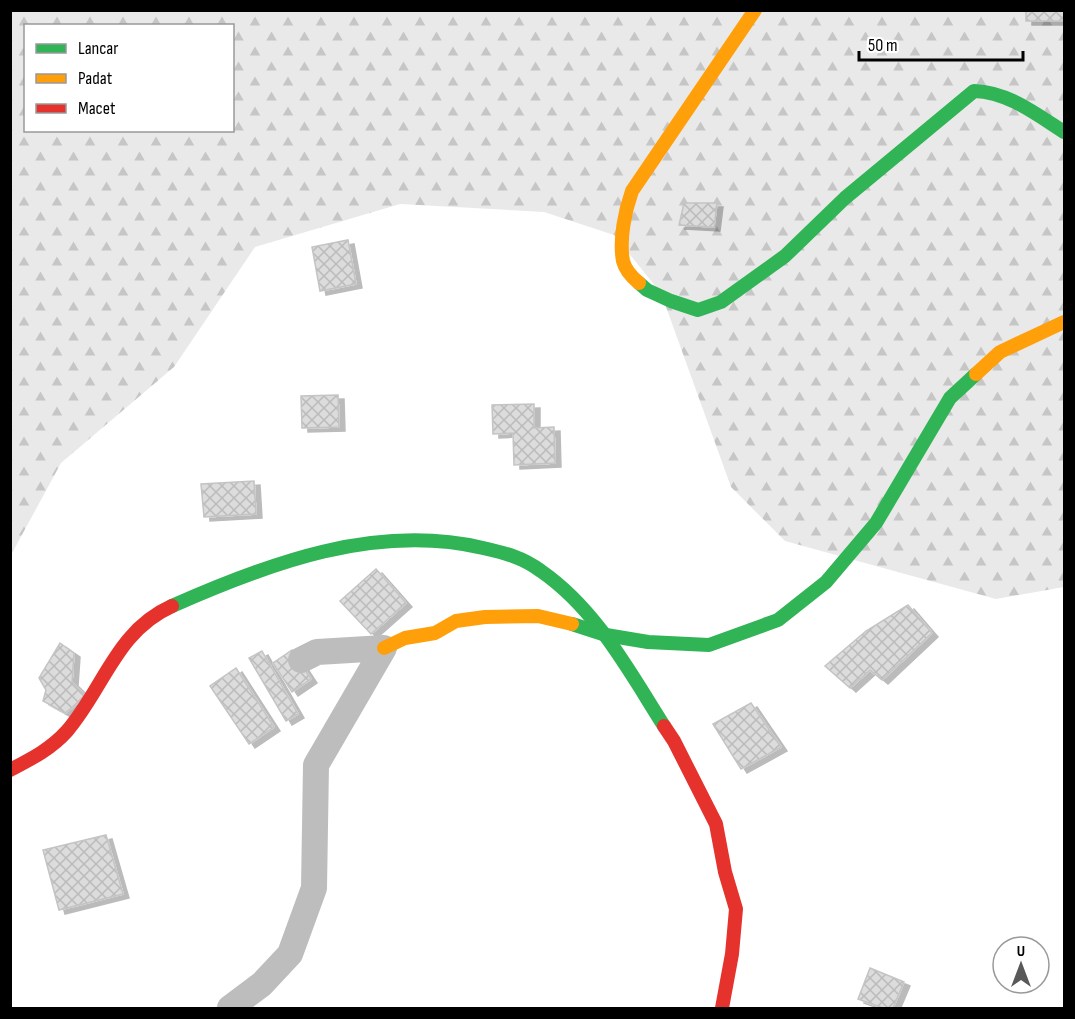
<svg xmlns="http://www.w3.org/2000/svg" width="1075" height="1019" font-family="'Sofia Sans Condensed',sans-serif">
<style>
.forest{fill:url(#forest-firs);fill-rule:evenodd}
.building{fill:url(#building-cross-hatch);stroke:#c4c4c4;stroke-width:1.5;filter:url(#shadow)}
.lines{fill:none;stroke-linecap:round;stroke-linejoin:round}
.street{stroke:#bdbdbd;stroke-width:26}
.fast{stroke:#30b455;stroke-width:14}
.slow{stroke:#ff9f0a;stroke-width:14}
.jam{stroke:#e5322d;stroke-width:14}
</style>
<defs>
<pattern id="forest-firs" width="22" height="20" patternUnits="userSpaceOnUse" patternTransform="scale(1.5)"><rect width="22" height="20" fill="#e9e9e9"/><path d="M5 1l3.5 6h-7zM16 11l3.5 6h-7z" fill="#c6c6c6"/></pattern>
<pattern id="building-cross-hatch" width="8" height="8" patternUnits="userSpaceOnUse" patternTransform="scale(1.5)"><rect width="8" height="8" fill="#dcdcdc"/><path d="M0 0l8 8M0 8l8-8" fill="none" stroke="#bbb"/></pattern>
<filter id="shadow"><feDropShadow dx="6" dy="4" stdDeviation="0" flood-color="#0004"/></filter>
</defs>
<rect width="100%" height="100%" fill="#fff"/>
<path class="forest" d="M11 11H1064V587L996 599 785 541 731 487 661 293 614 235 544 212 400 204 255 247 174 367 61 463 11 555ZM26 26H232V130H26Z"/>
<g class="building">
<rect x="1026" y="10" width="38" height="11"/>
<polygon points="684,203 717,203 714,227 679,225"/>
<polygon points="348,240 356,284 320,291 312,247"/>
<polygon points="338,395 339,427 302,428 301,396"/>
<polygon points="534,404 534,428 554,427 555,463 514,465 513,433 493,434 492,405"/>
<polygon points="254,481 256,514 204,517 201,484"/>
<polygon points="376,569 406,603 371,634 340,601"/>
<polygon points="908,605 932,633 882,680 870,670 850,688 825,666 866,631"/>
<polygon points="60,643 74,653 72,682 86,696 65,713 43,701 46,690 39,678"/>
<polygon points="292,650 311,679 292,692 273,663"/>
<polygon points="262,651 298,714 286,721 249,658"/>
<polygon points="236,668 274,727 249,744 210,686"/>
<polygon points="751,703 781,747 741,769 713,724"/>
<polygon points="106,835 123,894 59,910 43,850"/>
<polygon points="870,968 904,982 893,1008 883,1008 858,999"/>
</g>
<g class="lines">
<polyline class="street" points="230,1008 262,984 290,954 314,888 316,765 384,648 317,652 301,660"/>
<g class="fast">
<path d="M639 283 647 290 671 301 698 310 721 302 785 256 845 198 974 91C1008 92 1036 114 1064 132"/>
<path d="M172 606C269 563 376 523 483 548 505 553 522 557 541 571 596 609 629 671 664 726"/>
<polyline points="572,624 606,635 648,642 709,645 778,620 826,582 876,523 950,398 976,374"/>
</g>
<g class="slow">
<path d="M639 283C633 278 625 269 623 261 619 239 625 211 632 191L755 10"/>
<polyline points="976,374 1000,352 1064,322"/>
<polyline points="384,648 405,638 435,633 456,621 485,617 538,616 572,624"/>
</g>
<g class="jam">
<polyline points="664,726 674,741 716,824 725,872 736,909 732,954 722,1008"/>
<path d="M10 770C31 759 51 749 67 731 104 688 116 631 172 606"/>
</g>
</g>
<rect width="1075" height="1019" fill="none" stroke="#000000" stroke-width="24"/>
<rect x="24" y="24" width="210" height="108" fill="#ffffff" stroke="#999999" stroke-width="1.5"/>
<rect x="36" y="44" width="30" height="9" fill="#30b455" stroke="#999999" stroke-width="1.5"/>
<text x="78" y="54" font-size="18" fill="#000000">Lancar</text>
<rect x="36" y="74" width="30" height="9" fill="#ff9f0a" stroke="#999999" stroke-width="1.5"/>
<text x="78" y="84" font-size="18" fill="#000000">Padat</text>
<rect x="36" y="104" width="30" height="9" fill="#e5322d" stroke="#999999" stroke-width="1.5"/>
<text x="78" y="114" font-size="18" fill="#000000">Macet</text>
<g transform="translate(1021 965)"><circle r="28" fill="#ffffff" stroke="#999999" stroke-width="1.5"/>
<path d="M0-4.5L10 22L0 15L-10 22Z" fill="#595959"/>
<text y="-9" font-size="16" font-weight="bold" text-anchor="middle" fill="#000000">U</text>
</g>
<path d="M859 51v9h164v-9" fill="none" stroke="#000000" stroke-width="3"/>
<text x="868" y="51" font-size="18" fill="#000000" stroke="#ffffff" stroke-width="4.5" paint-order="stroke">50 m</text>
</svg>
